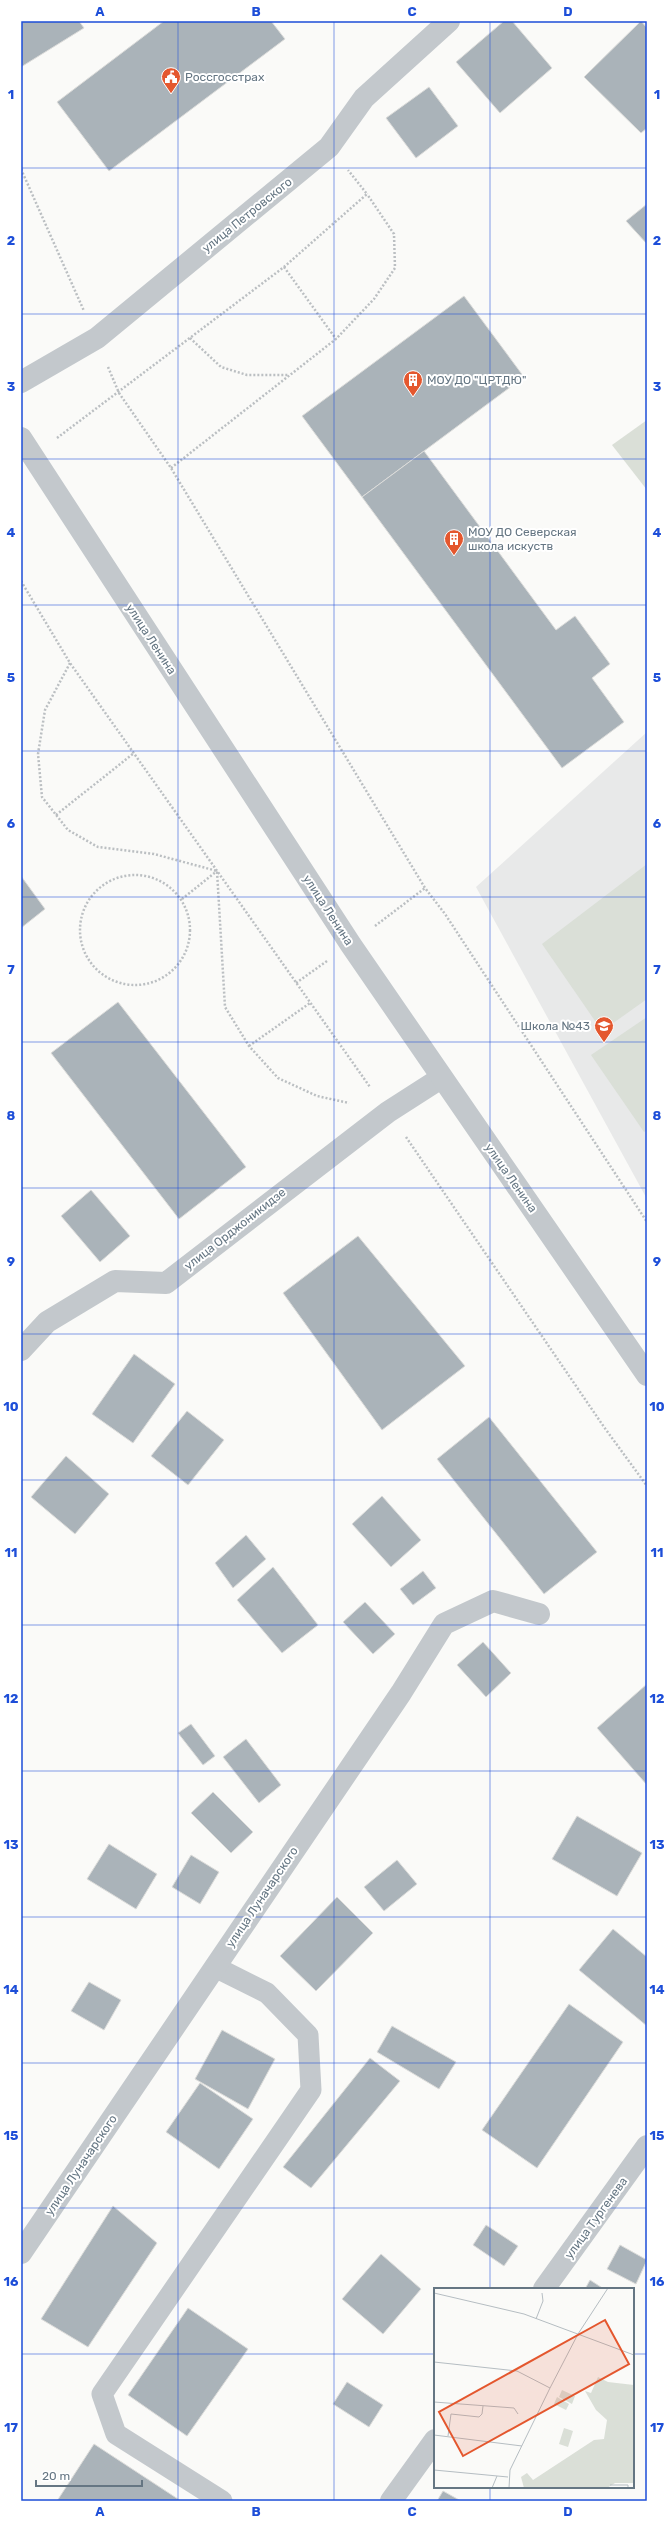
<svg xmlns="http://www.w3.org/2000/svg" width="668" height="2522" font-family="Rubik,sans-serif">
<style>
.built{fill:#e8e9e9}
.green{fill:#dadfd7}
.building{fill:#aab3b9;stroke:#dcdcda}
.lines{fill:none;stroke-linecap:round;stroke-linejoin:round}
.path{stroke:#bbbfc2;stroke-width:2.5;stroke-dasharray:2 2;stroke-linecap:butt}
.service{stroke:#c3c8cc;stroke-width:21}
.minor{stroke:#c3c8cc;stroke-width:22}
.tertiary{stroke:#c3c8cc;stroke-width:22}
.grid{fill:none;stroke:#1d4ed8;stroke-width:1;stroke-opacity:0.55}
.labels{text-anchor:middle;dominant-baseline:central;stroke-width:4;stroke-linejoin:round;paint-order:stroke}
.poi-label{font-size:12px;fill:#657683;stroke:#fff;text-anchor:start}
.street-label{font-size:12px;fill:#657683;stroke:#fff}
.inset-road{fill:none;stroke:#b5bdc2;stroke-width:1}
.view{fill:#e4572e;fill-opacity:0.15;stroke:#e4572e;stroke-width:2}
.inset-edge{fill:none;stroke:#657683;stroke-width:2}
.neatline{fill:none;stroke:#1d4ed8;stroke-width:1.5}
.grid-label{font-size:13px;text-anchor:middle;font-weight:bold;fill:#1d4ed8}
</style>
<rect width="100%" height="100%" fill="#fafaf8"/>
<polygon class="built" points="647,732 647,1199 476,887"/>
<g class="green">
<polygon points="647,420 647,490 612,445"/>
<polygon points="647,864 647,999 602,1031 542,944"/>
<polygon points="647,1017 647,1130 644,1132 591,1055"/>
</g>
<g class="building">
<polygon points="21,21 79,21 84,28 21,67"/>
<polygon points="164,21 271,21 285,39 109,171 57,102"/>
<polygon points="504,21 512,21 552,68 500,113 456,62"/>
<polygon points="641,21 647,28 647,128 641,133 584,77"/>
<polygon points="429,87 458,126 416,158 386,118"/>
<polygon points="647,204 647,244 626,221"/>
<polygon points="464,296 524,377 362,497 302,416"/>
<polygon points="424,451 556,630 575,616 610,664 592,678 624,722 562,768 362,497"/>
<polygon points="21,876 45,909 21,928"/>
<polygon points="118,1002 246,1167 179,1219 51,1053"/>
<polygon points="91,1190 130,1236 100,1262 61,1216"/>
<polygon points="358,1236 465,1366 382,1430 283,1293"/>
<polygon points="134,1354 175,1384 133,1443 92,1414"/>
<polygon points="187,1411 224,1440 188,1485 151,1456"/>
<polygon points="489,1417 597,1552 544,1594 437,1459"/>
<polygon points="66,1456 109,1494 75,1534 31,1497"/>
<polygon points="382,1496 421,1540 391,1567 352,1524"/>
<polygon points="246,1535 266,1559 233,1588 215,1563"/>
<polygon points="273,1567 318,1625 282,1653 237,1600"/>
<polygon points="423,1571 436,1588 413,1605 400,1589"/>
<polygon points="365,1602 395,1634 373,1654 343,1622"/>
<polygon points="483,1642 511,1673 486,1697 457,1665"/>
<polygon points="647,1684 647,1785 597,1728"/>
<polygon points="191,1724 215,1756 203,1765 178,1733"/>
<polygon points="246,1739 281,1785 259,1803 223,1757"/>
<polygon points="213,1792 253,1832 231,1853 191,1813"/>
<polygon points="577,1816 642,1853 617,1896 552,1859"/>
<polygon points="109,1844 157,1874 136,1909 87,1879"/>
<polygon points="191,1855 219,1872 200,1904 172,1887"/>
<polygon points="397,1860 417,1884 384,1911 364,1887"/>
<polygon points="337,1897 373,1933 316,1991 280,1956"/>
<polygon points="613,1929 647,1957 647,2026 579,1970"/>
<polygon points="89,1982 121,2000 104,2030 71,2011"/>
<polygon points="569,2004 623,2042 537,2168 482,2130"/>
<polygon points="392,2026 456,2062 439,2089 377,2052"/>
<polygon points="222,2030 275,2059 248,2109 195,2079"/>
<polygon points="370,2058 400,2081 311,2188 283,2167"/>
<polygon points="200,2083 253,2119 219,2169 166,2132"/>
<polygon points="113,2206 157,2243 88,2347 41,2319"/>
<polygon points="486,2225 518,2246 504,2266 473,2245"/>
<polygon points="620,2245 647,2260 636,2284 607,2269"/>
<polygon points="381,2254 421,2289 383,2334 342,2299"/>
<polygon points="590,2280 604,2289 585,2289"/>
<polygon points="188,2308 248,2349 187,2436 128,2395"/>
<polygon points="347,2382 383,2405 369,2427 333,2404"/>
<polygon points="94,2444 181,2501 57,2501"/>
<polygon points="443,2491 461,2501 437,2501"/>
</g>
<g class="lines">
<g class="path">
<polyline points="21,169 84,311"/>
<polyline points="284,267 336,339"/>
<polyline points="190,338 221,367 247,375 289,375"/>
<polyline points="108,367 119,393 171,468 425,888 445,914 647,1222"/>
<polyline points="57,438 284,267 367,194 348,170"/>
<polyline points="171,468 336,339 374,299 395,268 394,234 367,194"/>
<polyline points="21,581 70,663 370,1087"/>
<polyline points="70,663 45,710 38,754 42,797 68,830 98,847 154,854 217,871 225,1007 249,1046 278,1078 317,1096 349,1103"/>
<polyline points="56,815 134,753"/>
<circle cx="135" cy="930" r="55"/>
<polyline points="182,899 217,871"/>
<polyline points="375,926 425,888"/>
<polyline points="296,983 327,961"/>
<polyline points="249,1046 310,1003"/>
<polyline points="406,1137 604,1427 647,1486"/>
</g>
<polyline class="service" points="215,1967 267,1993 308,2035 311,2090 102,2394 116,2434 222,2501"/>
<g class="minor">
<polyline points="21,382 97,338 329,147 364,98 449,21"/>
<polyline points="21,1350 47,1322 115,1281 166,1283 388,1112 441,1078"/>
<polyline points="21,2253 401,1693 444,1624 493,1601 539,1614"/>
<polyline points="544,2289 647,2146"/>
<polyline points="391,2501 435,2440"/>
</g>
<polyline class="tertiary" points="21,438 351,945 647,1375"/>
</g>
<path class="grid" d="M178 21V2501M334 21V2501M490 21V2289M21 168H647M21 314H647M21 459H647M21 605H647M21 751H647M21 897H647M21 1042H647M21 1188H647M21 1334H647M21 1480H647M21 1625H647M21 1771H647M21 1917H647M21 2063H647M21 2208H647M21 2354H435M633 2354H647M490 2487V2501"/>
<defs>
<g id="civic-pin" transform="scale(1)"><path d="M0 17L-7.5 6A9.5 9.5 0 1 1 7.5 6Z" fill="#e4572e" stroke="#fff"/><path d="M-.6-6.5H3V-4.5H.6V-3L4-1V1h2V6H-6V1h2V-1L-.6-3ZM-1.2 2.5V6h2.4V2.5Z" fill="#fff"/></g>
<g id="building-pin" transform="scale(1)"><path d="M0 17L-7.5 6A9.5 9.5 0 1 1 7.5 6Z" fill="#e4572e" stroke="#fff"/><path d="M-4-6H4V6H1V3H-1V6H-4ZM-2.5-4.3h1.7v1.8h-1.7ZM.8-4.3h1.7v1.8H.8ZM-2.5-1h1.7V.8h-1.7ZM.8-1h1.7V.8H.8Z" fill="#fff"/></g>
<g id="school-pin" transform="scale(1)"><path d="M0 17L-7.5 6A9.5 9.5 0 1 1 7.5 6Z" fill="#e4572e" stroke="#fff"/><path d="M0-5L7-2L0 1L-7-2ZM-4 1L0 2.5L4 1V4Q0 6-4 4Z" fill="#fff"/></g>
</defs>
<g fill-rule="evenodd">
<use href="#civic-pin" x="171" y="77"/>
<use href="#building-pin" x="413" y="380"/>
<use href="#building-pin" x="454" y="539"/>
<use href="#school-pin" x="604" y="1026"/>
</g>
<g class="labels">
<g class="poi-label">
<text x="185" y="77">Россгосстрах</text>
<text x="427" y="380">МОУ ДО "ЦРТДЮ"</text>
<text x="468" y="532">МОУ ДО Северская<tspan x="468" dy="14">школа искуств</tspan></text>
<text x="590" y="1026" text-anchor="end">Школа №43</text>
</g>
<g class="street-label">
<text transform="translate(247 215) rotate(-39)">улица Петровского</text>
<text transform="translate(151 639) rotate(57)">улица Ленина</text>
<text transform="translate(328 910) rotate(57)">улица Ленина</text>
<text transform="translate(511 1178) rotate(55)">улица Ленина</text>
<text transform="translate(235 1229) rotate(-38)">улица Орджоникидзе</text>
<text transform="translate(262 1897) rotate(-56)">улица Луначарского</text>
<text transform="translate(81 2165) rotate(-56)">улица Луначарского</text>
<text transform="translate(596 2218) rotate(-54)">улица Тургенева</text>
</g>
</g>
<g transform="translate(434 2288)">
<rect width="200" height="200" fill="#fafaf8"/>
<path d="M164 89 174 94 200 97V195H181L173 200H90L87 189 93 185 99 192 160 152 170 151 173 132 162 122 151 103 157 105ZM128 102 141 108 138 116 125 109ZM123 109 135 116 132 122 120 116ZM130 140 139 143 134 159 125 156Z" fill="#dadfd7"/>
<path class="inset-road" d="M0 5 90 26 200 67M102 31 109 13 108 5M0 74 83 83 116 100M0 114 80 120 84 126M0 147 88 158M14 148 17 126 45 129 48 126 49 118M0 182 74 189M176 197H194V200M58 200 63 188M75 200 76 182 116 100 144 46 174 0"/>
<path class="view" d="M171 32 195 76 29 168 5 124Z"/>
<rect width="200" height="200" class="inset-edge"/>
</g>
<rect width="668" height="2522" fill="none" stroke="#ffffff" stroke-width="44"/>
<path d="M36 2480v6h106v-6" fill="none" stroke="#657683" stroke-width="2"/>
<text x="42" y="2480" font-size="12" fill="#657683" stroke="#ffffff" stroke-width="3" paint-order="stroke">20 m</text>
<rect x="22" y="22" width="624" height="2478" class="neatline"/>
<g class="grid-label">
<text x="100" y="16">A</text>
<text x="256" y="16">B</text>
<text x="412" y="16">C</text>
<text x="568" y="16">D</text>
<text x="11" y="99">1</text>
<text x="657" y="99">1</text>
<text x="11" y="245">2</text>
<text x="657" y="245">2</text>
<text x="11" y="391">3</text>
<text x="657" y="391">3</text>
<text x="11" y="537">4</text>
<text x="657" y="537">4</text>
<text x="11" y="682">5</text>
<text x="657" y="682">5</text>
<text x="11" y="828">6</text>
<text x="657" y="828">6</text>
<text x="11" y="974">7</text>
<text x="657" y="974">7</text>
<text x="11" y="1120">8</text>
<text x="657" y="1120">8</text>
<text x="11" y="1266">9</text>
<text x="657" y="1266">9</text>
<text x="11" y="1411">10</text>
<text x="657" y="1411">10</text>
<text x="11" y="1557">11</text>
<text x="657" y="1557">11</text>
<text x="11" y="1703">12</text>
<text x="657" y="1703">12</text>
<text x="11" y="1849">13</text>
<text x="657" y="1849">13</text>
<text x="11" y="1994">14</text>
<text x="657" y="1994">14</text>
<text x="11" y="2140">15</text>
<text x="657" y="2140">15</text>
<text x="11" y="2286">16</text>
<text x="657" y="2286">16</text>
<text x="11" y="2432">17</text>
<text x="657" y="2432">17</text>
<text x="100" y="2516">A</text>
<text x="256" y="2516">B</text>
<text x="412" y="2516">C</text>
<text x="568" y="2516">D</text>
</g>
</svg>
